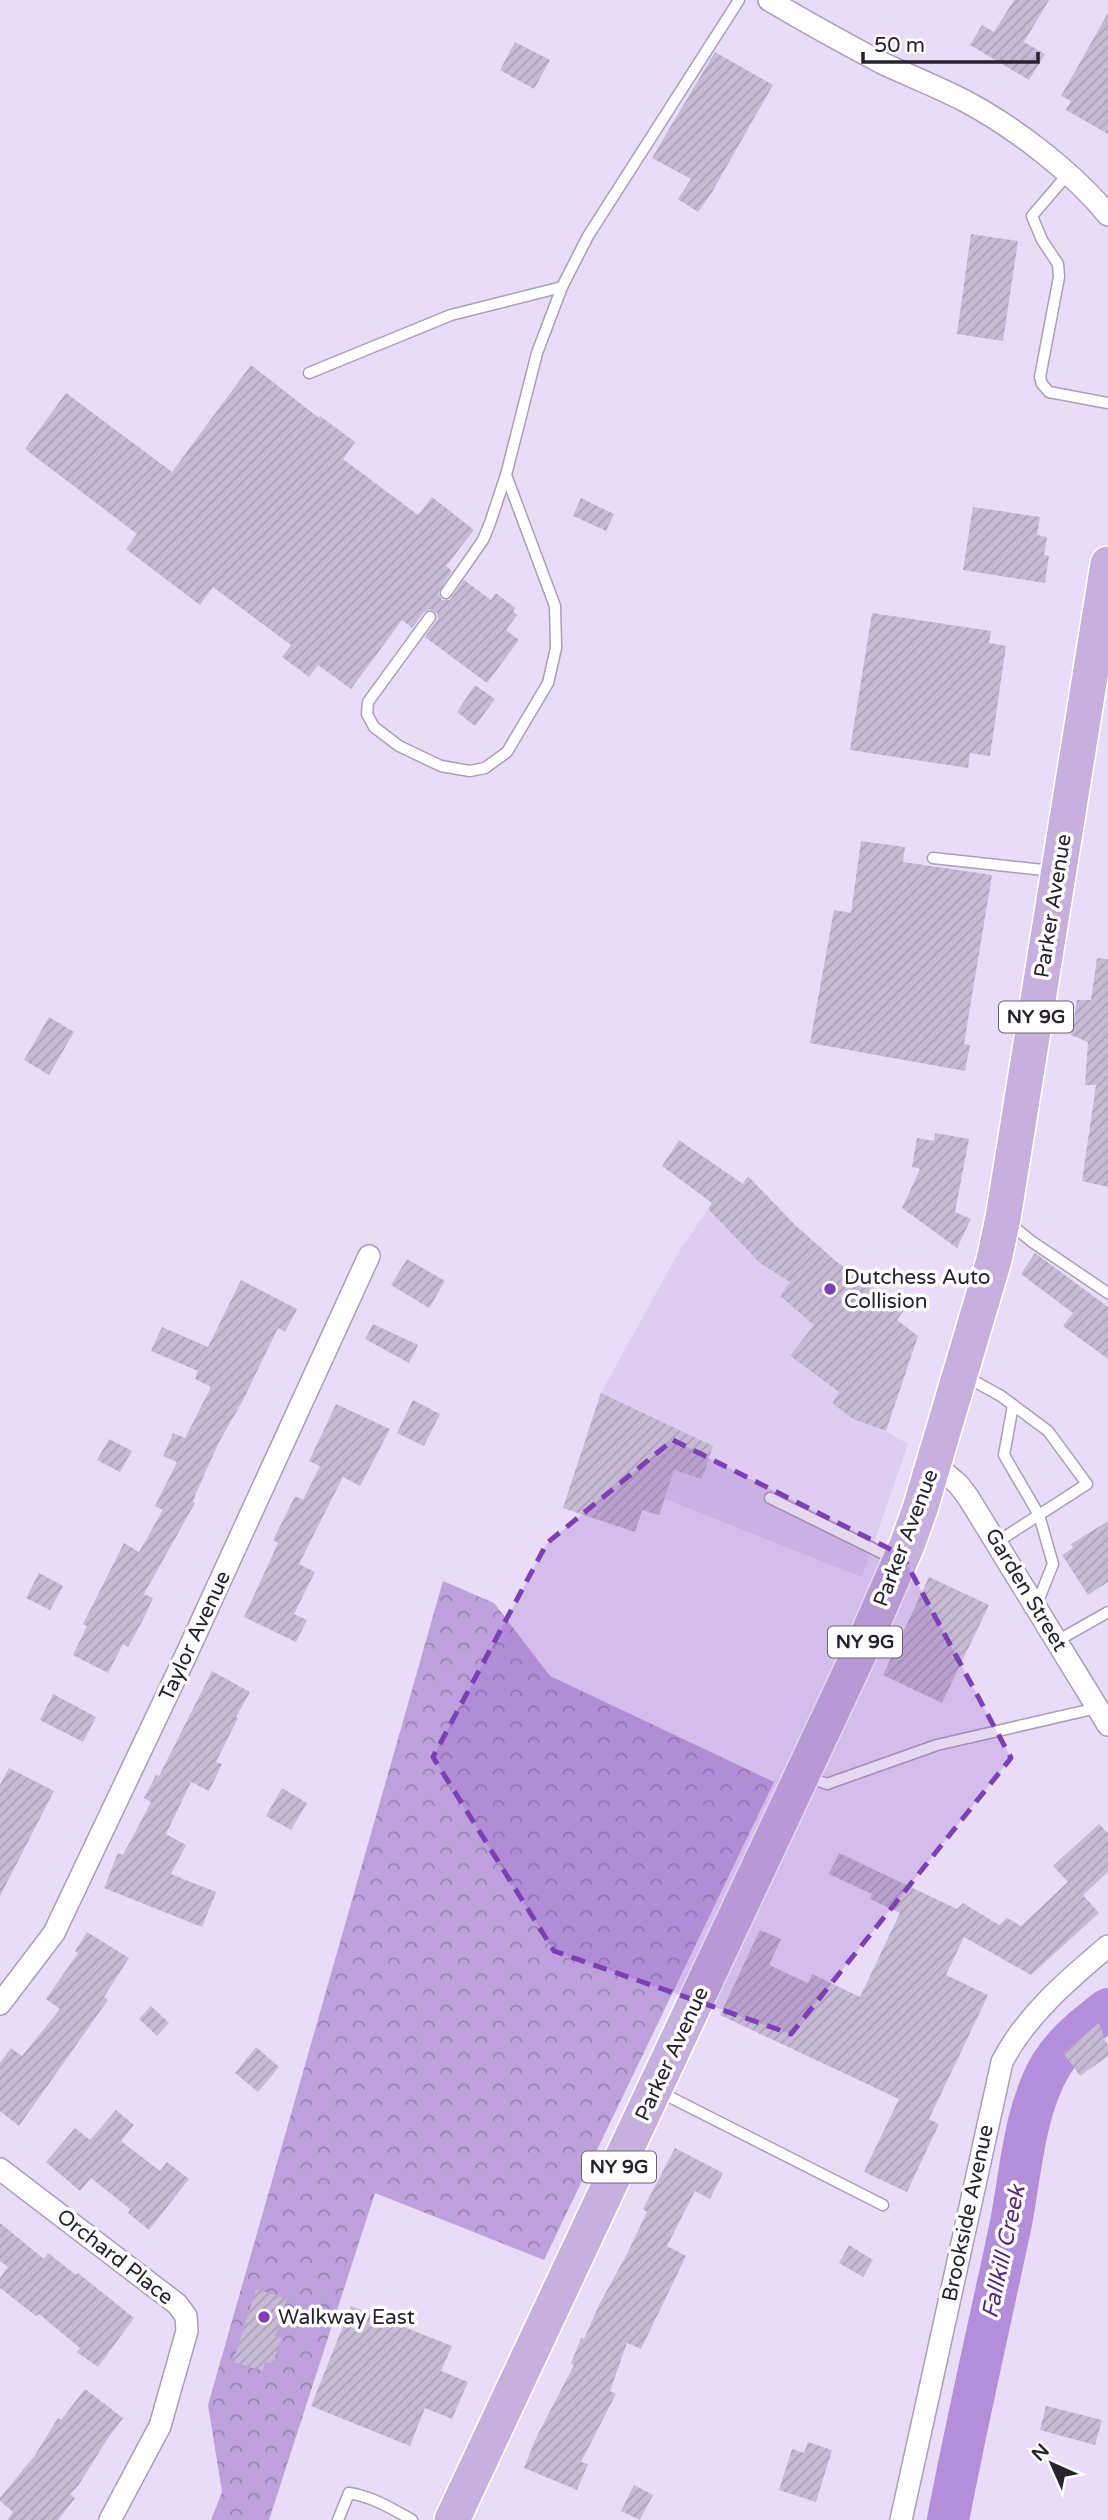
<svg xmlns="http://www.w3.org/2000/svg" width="1108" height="2520" font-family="'Varela Round',sans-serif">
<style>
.built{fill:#ddcef1}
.park{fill:url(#park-crowns)}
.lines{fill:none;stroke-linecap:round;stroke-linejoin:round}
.river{stroke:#b28edb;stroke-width:42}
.building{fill:url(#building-hatch)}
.lane-casing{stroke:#aa9fba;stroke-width:13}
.street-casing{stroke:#aa9fba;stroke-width:24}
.primary-casing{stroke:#fff;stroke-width:38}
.lane{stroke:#fff;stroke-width:10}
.street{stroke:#fff;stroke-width:21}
.primary{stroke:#c6b0df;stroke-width:35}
.marked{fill:#7d3fb4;fill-opacity:0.2;stroke:#7d3fb4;stroke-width:5;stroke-dasharray:14 9;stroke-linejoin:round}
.poi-dot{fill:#7d3fb4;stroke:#fff;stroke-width:2.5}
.labels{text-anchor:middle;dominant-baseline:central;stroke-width:7;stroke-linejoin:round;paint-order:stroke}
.shield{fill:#fff;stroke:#68656d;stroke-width:2}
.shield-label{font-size:19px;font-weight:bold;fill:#28232e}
.street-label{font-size:21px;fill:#28232e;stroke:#fff}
.poi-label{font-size:21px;fill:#28232e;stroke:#fff;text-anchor:start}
.water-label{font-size:23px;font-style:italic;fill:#5a2a84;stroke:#fff}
</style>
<defs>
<pattern id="park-crowns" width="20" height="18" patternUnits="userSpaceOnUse" patternTransform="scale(1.75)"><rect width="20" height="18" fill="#bda1dd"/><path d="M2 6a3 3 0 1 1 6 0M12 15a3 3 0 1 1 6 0" fill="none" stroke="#9a83b4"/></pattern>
<pattern id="building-hatch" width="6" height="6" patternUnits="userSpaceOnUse" patternTransform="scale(1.75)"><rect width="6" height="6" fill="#c6bad5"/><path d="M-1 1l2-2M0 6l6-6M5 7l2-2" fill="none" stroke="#aaa0b7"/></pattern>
</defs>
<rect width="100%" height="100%" fill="#e9dcf9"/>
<polygon class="built" points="708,1209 761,1264 790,1282 781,1296 814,1325 790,1357 839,1392 832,1403 853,1419 886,1431 908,1444 862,1577 665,1499 659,1515 642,1510 635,1532 563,1508 601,1393 678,1253"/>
<polygon class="park" points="443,1581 494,1603 550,1676 774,1782 544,2260 375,2193 269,2520 211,2520 222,2492 208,2405"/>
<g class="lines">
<path class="river" d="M948 2520C967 2421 990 2322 1011 2223 1021 2171 1024 2111 1051 2065 1065 2042 1087 2025 1108 2009"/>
</g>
<g class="building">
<polygon points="1014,0 1049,0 1024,42 1045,54 1029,80 970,45 982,25 994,32"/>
<polygon points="1108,13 1108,134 1066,110 1071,101 1061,96"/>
<polygon points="515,42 550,60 534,89 500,70"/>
<polygon points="715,52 773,85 712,192 698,212 678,199 691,179 652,158"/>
<polygon points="971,234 1018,241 1003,341 957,334"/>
<polygon points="251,365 319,418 320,416 355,442 343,459 418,515 432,497 474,530 446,566 452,571 438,593 442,600 450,600 464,580 491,600 496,593 515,608 513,611 517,615 506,630 519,640 487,683 425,637 438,619 437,613 430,609 424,612 412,628 402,620 351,689 318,665 309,677 282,657 291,645 213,587 200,605 126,549 137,534 25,449 66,393 172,472"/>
<polygon points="581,498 614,514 606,531 573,516"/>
<polygon points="973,507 1040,517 1037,535 1047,537 1044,555 1049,556 1045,583 963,570"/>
<polygon points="872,613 991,631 989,643 1006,646 990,756 970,753 968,768 850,750"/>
<polygon points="475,685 495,699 475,726 457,712"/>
<polygon points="861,841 905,847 903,862 992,875 964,1044 970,1045 965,1071 810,1043 834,910 851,913"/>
<polygon points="1097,958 1108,959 1108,1187 1082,1181 1096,1085 1085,1085 1088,1042 1071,1035 1077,1000 1091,1000"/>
<polygon points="49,1017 74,1032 49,1075 24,1060"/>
<polygon points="935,1133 969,1139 955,1212 971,1219 957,1248 902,1208 920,1169 912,1167 917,1138 934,1141"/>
<polygon points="679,1140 743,1184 748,1176 796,1226 837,1262 904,1310 897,1320 918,1336 886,1431 853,1419 832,1403 839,1392 790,1356 814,1325 780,1296 790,1282 761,1264 708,1209 712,1203 662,1166"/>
<polygon points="1035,1253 1108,1307 1108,1359 1063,1326 1073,1313 1021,1274"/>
<polygon points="407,1259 445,1281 429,1308 391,1285"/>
<polygon points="241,1280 297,1309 285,1332 278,1328 242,1402 220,1440 196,1493 193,1502 195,1503 144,1594 153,1598 144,1618 128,1647 123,1644 108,1673 73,1655 87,1626 83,1624 124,1543 139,1552 163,1510 155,1506 177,1462 163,1456 173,1433 185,1438 211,1387 195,1379 198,1371 151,1351 162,1327 208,1347"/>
<polygon points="373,1324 418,1345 409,1363 365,1339"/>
<polygon points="601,1393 713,1446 702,1479 674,1470 659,1515 642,1510 635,1532 563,1508"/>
<polygon points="413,1400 440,1414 424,1446 397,1433"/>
<polygon points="336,1404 390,1429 360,1486 343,1477 299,1564 315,1572 294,1614 307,1620 296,1642 244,1617 278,1543 273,1540 295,1496 303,1500 320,1466 309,1461"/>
<polygon points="109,1439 132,1451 120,1472 97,1460"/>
<polygon points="1108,1521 1108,1582 1088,1595 1062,1555 1073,1548 1071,1544"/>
<polygon points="39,1573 63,1586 50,1610 26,1598"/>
<polygon points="929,1577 989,1605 942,1703 883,1675"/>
<polygon points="212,1671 250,1692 236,1717 238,1718 216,1762 222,1764 209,1791 191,1782 166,1834 186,1845 171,1874 216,1892 202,1927 104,1888 118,1853 123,1855 151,1802 144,1798 156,1775 159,1776"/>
<polygon points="53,1694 96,1717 83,1742 40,1720"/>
<polygon points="9,1768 54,1791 0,1896 0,1785"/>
<polygon points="282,1788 307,1803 291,1830 266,1816"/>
<polygon points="1099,1824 1108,1833 1108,1872 1083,1895 1099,1913 1031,1975 964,1937 946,1975 988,1995 929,2119 939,2124 907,2192 864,2172 899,2099 720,2015 760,1930 781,1939 769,1965 808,1983 812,1974 860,1997 900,1913 870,1899 872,1894 829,1874 839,1853 957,1909 963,1903 999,1925 1007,1918 1021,1926 1068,1882 1053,1866"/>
<polygon points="87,1932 129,1958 104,1997 108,2000 19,2126 0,2111 0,2063 11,2048 22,2056 60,2009 46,1999 78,1953 75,1951"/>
<polygon points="151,2006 169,2023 157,2036 139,2019"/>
<polygon points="1099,2023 1108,2047 1108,2056 1080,2076 1063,2053"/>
<polygon points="256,2047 279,2067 258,2092 235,2073"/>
<polygon points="116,2110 134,2125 121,2141 160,2171 167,2162 189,2179 149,2230 128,2213 130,2209 91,2178 80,2191 46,2162 75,2128 90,2140"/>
<polygon points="675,2148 723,2173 710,2199 695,2191 667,2246 686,2256 641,2349 627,2343 610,2391 616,2394 581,2462 588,2464 577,2490 524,2468 536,2438 574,2365 571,2364 581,2338 584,2339 600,2303 626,2256 647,2212 643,2209"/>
<polygon points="0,2223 44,2259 48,2253 76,2275 78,2273 134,2318 98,2367 77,2352 80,2348 39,2314 36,2316 0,2288 0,2278 8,2267 0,2261"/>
<polygon points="849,2245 873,2260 863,2277 839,2263"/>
<polygon points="256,2289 287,2299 275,2336 281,2338 273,2364 265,2362 263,2371 233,2362"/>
<polygon points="351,2306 452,2346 441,2371 468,2382 452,2419 425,2408 410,2446 311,2406"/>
<polygon points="85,2389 123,2418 108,2438 78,2486 70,2494 75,2498 58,2520 7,2520 13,2512 0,2501 0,2498 35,2455 58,2418 61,2420"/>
<polygon points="1046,2406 1102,2420 1095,2445 1040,2430"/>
<polygon points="808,2442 832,2450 816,2502 779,2490 792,2449 804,2453"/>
<polygon points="634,2485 653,2495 640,2520 621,2511"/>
</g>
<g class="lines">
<g class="lane-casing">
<g id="lane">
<polyline points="1067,175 1032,216 1042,240 1058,264 1059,277 1040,377 1042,384 1049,392 1108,403"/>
<polyline points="309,373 451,315 562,287"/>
<polyline points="446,593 483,540 490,523 506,475 537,353 562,287 588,236 739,0"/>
<polyline points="430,617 368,702 367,714 374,727 399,746 441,766 470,771 485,768 507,752 548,683 556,648 555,606 506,475"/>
<polyline points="933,858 1053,871"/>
<polyline points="1008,1222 1031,1241 1108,1293"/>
<polyline points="963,1375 1001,1396 1048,1431 1087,1484 997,1542"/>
<polyline points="1013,1405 1004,1455 1039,1515 1053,1564 1036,1606"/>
<polyline points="770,1498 894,1559"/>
<polyline points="1057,1641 1108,1612"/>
<polyline points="808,1777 827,1784 937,1745 1097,1708"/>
<polyline points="658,2091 883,2205"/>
<path d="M338 2520 349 2493C373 2497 391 2508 412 2520"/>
</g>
</g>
<g class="street-casing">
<g id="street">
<path d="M769 0C806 22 844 43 882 63 910 76 938 87 965 101 1014 127 1073 172 1108 215"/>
<polyline points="934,1464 958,1484 968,1497 1108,1725"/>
<polyline points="0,2004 54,1933 187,1653 369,1256"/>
<polyline points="0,2169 177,2304 186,2316 187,2331 160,2426 110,2520"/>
<path d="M901 2520 1002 2062C1026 2015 1069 1979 1108 1946"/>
</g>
</g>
<g class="primary-casing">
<polyline id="primary" points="452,2520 864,1643 907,1545 920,1509 994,1260 1003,1218 1108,564"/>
</g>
<use href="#lane" class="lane"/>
<use href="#street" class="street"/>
<use href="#primary" class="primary"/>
</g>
<path class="marked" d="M673 1440 902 1555 1011 1758 791 2034 554 1951 433 1757 547 1543Z"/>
<g class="poi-dot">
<circle cx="830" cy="1289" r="7"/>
<circle cx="264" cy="2317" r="7"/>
</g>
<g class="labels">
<g class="shield">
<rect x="999" y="1001.5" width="74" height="31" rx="5"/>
<rect x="828" y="1626.5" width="74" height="31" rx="5"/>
<rect x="582" y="2151.5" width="74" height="31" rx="5"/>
</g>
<g class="shield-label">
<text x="1036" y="1017">NY 9G</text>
<text x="865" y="1642">NY 9G</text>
<text x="619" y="2167">NY 9G</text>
</g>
<g class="street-label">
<text transform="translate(1053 906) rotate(-81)">Parker Avenue</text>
<text transform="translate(906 1538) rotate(-69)">Parker Avenue</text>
<text transform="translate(1026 1590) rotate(59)">Garden Street</text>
<text transform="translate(195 1636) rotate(-65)">Taylor Avenue</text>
<text transform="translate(672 2054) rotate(-65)">Parker Avenue</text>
<text transform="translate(968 2213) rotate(-78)">Brookside Avenue</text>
<text transform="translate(115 2257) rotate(38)">Orchard Place</text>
</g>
<g class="poi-label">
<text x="844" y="1277">Dutchess Auto<tspan x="844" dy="24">Collision</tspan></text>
<text x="278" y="2317">Walkway East</text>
</g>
<g class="water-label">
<text transform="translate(1004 2252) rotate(-78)">Fallkill Creek</text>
</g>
</g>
<g transform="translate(1052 2464) rotate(315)" stroke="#ffffff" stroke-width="5" paint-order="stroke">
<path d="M0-5L12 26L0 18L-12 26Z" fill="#28232e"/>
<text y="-10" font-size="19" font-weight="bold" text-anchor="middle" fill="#28232e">N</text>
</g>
<path d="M863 52v10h175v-10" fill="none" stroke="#28232e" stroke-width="3.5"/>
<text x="874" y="52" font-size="21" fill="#28232e" stroke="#ffffff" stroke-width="5" paint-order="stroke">50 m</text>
</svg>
